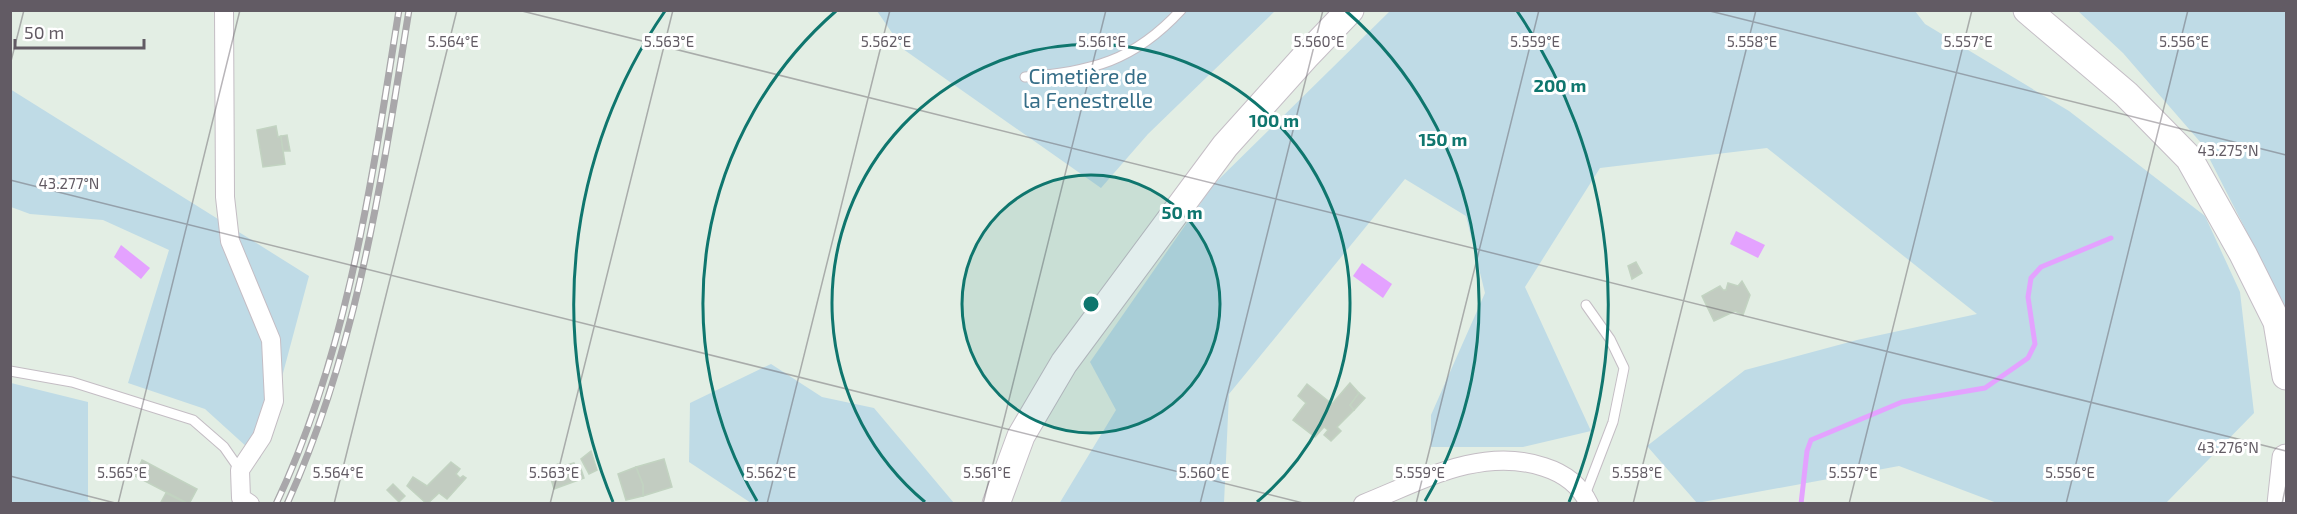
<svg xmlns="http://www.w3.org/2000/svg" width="2297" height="514" font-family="'Exo 2',sans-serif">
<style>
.green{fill:#bfdbe6}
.water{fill:#e4a2ff}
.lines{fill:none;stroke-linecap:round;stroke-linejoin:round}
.stream{stroke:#e4a2ff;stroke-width:5}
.building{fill:#c2ccc1;stroke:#c2d3c1;stroke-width:1.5}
.lane-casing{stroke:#c4bdc4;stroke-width:11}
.street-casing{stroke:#c4bdc4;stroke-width:20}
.secondary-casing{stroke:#c5bec6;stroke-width:29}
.lane{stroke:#fff;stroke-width:9}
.street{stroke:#fff;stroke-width:18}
.secondary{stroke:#fff;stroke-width:27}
.rail-casing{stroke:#a9a7aa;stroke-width:7}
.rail{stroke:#fff;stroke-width:4.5;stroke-dasharray:14;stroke-linecap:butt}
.ticks{fill:none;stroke:#625b64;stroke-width:1.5;stroke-opacity:0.45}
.ring{fill:none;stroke:#0f766e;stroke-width:3}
.labels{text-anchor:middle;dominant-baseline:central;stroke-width:6;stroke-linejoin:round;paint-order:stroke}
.park-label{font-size:21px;fill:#366e88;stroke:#fff}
.ticks-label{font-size:15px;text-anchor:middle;fill:#625b64;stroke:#fff;stroke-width:6;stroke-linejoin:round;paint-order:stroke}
.centre{fill:#0f766e;stroke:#fff;stroke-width:3}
.ring-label{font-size:18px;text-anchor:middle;font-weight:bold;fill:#0f766e;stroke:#fff;stroke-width:6;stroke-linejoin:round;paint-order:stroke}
</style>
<rect width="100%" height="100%" fill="#e3eee4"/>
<g class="green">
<polygon points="877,11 1275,11 1148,134 1101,188 903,49"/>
<polygon points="1390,11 1915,11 1925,24 2069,111 2205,216 2240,292 2254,413 2166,503 1997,503 1899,466 1697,503 1647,446 1745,370 1857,340 1977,314 1767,148 1600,168 1525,287 1591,431 1523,447 1431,447 1431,415 1485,293 1466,216 1405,179 1229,394 1224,503 1059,504 1116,410 1090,362 1214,184"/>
<polygon points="2078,11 2286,11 2285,307 2202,144 2123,53"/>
<polygon points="10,89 309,276 260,459 205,409 128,383 169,250 103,220 30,214 11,207"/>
<polygon points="771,364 822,397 874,408 954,503 751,503 689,462 690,403"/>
<polygon points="11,383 88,402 88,500 93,503 11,503"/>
</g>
<g class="water">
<polygon points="1736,231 1765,245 1758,258 1730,244"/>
<polygon points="121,245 150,268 141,279 114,257"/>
<polygon points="1362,263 1392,284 1383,298 1353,276"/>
</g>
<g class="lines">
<polyline class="stream" points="1801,504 1807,451 1811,440 1902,402 1985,388 2028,358 2035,344 2028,297 2031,278 2041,267 2111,238"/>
</g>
<g class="building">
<polygon points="276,126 278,137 281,136 285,164 263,167 257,130"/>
<polygon points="287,135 290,151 283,151 281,136"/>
<polygon points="1636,262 1642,273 1632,279 1628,266"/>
<polygon points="1742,281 1750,295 1743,315 1735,311 1714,321 1702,296 1720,286 1723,290 1726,290 1728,283 1738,286"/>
<polygon points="1350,383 1359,393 1350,405 1354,410 1337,427 1341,431 1331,441 1324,435 1328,430 1324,427 1315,437 1293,420 1306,403 1298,396 1307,384 1332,404"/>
<polygon points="1359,393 1365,398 1354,410 1350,405"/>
<polygon points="591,451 597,470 589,474 581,459"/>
<polygon points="664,459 672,487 643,496 643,485 636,467"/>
<polygon points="142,460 197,489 189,504 135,476"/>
<polygon points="451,462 460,469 456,474 460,478 463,476 466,478 447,499 439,493 427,504 407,486 413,477 427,486"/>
<polygon points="574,463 578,471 581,469 584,478 554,489 548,469 558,464 560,467"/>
<polygon points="636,467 643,485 643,496 626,500 618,474"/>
<polygon points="393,484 405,496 399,502 387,490"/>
<polygon points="166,493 184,502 184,504 160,504"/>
</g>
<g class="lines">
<g class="lane-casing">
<g id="lane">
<path d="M1025 77C1092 71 1133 62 1181 10"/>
<polyline points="10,371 72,382 193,420 224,447 240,470"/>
<polyline points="1585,495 1613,422 1624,368 1610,339 1586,305"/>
</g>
</g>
<g class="street-casing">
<g id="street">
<polyline points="224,10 225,197 230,241 271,340 274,401 262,437 240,470 241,498 250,504"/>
<path d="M1363 504C1421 481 1481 446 1544 467 1563 473 1580 485 1589 504"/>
</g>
</g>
<g class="secondary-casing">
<g id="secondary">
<polyline points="2027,10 2126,94 2189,158 2243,254 2277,322 2286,376"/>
<polyline points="996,504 1021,436 1064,363 1225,146 1305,57 1350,10"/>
<polyline points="2281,504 2286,458"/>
</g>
</g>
<use href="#lane" class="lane"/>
<use href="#street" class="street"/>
<use href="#secondary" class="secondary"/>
<g class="rail-casing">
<g id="rail">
<path d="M276 504C349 349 372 178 399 10"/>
<path d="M287 504C358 347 382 178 409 10"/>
</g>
</g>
<use href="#rail" class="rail"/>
</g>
<path class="ticks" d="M518 10 2286 451M1706 10 2286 155M10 65 24 10M10 180 1307 504M10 476 119 504M118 504 240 10M334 504 457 10M550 504 673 10M767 504 890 10M983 504 1106 10M1200 504 1323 10M1416 504 1539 10M1633 504 1756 10M1849 504 1972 10M2066 504 2188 10M2282 504 2286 485"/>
<circle cx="1091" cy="304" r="129" fill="#0f766e" fill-opacity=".12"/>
<g class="ring">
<circle cx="1091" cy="304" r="129"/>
<path d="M925 502A259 259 0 1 1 1257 502"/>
<path d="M757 501A388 388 0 0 1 836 11M1346 11A388 388 0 0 1 1425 501"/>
<path d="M613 502A517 517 0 0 1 665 11M1517 11A517 517 0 0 1 1569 502"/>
</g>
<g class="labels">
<g class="park-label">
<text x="1088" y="75">Cimetière de<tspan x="1088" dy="24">la Fenestrelle</tspan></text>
</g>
</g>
<g class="ticks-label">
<text x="453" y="47">5.564°E</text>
<text x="669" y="47">5.563°E</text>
<text x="886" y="47">5.562°E</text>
<text x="1102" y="47">5.561°E</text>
<text x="1319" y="47">5.560°E</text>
<text x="1535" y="47">5.559°E</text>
<text x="1752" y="47">5.558°E</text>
<text x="1968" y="47">5.557°E</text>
<text x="2184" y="47">5.556°E</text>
<text x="2228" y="156">43.275°N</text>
<text x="69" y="189">43.277°N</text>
<text x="2228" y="453">43.276°N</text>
<text x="122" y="478">5.565°E</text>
<text x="338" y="478">5.564°E</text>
<text x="554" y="478">5.563°E</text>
<text x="771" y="478">5.562°E</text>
<text x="987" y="478">5.561°E</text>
<text x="1204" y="478">5.560°E</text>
<text x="1420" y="478">5.559°E</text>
<text x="1637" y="478">5.558°E</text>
<text x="1853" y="478">5.557°E</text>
<text x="2070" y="478">5.556°E</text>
</g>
<circle cx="1091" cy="304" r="9" class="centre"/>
<g class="ring-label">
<text x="1560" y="92">200 m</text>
<text x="1274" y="127">100 m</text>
<text x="1443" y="146">150 m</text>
<text x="1182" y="219">50 m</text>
</g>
<rect width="2297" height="514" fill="none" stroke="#625b64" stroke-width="24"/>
<path d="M15 39v9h129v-9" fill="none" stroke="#625b64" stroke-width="3"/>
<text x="24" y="39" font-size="18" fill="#625b64" stroke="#ffffff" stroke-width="4.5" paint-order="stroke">50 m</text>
</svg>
